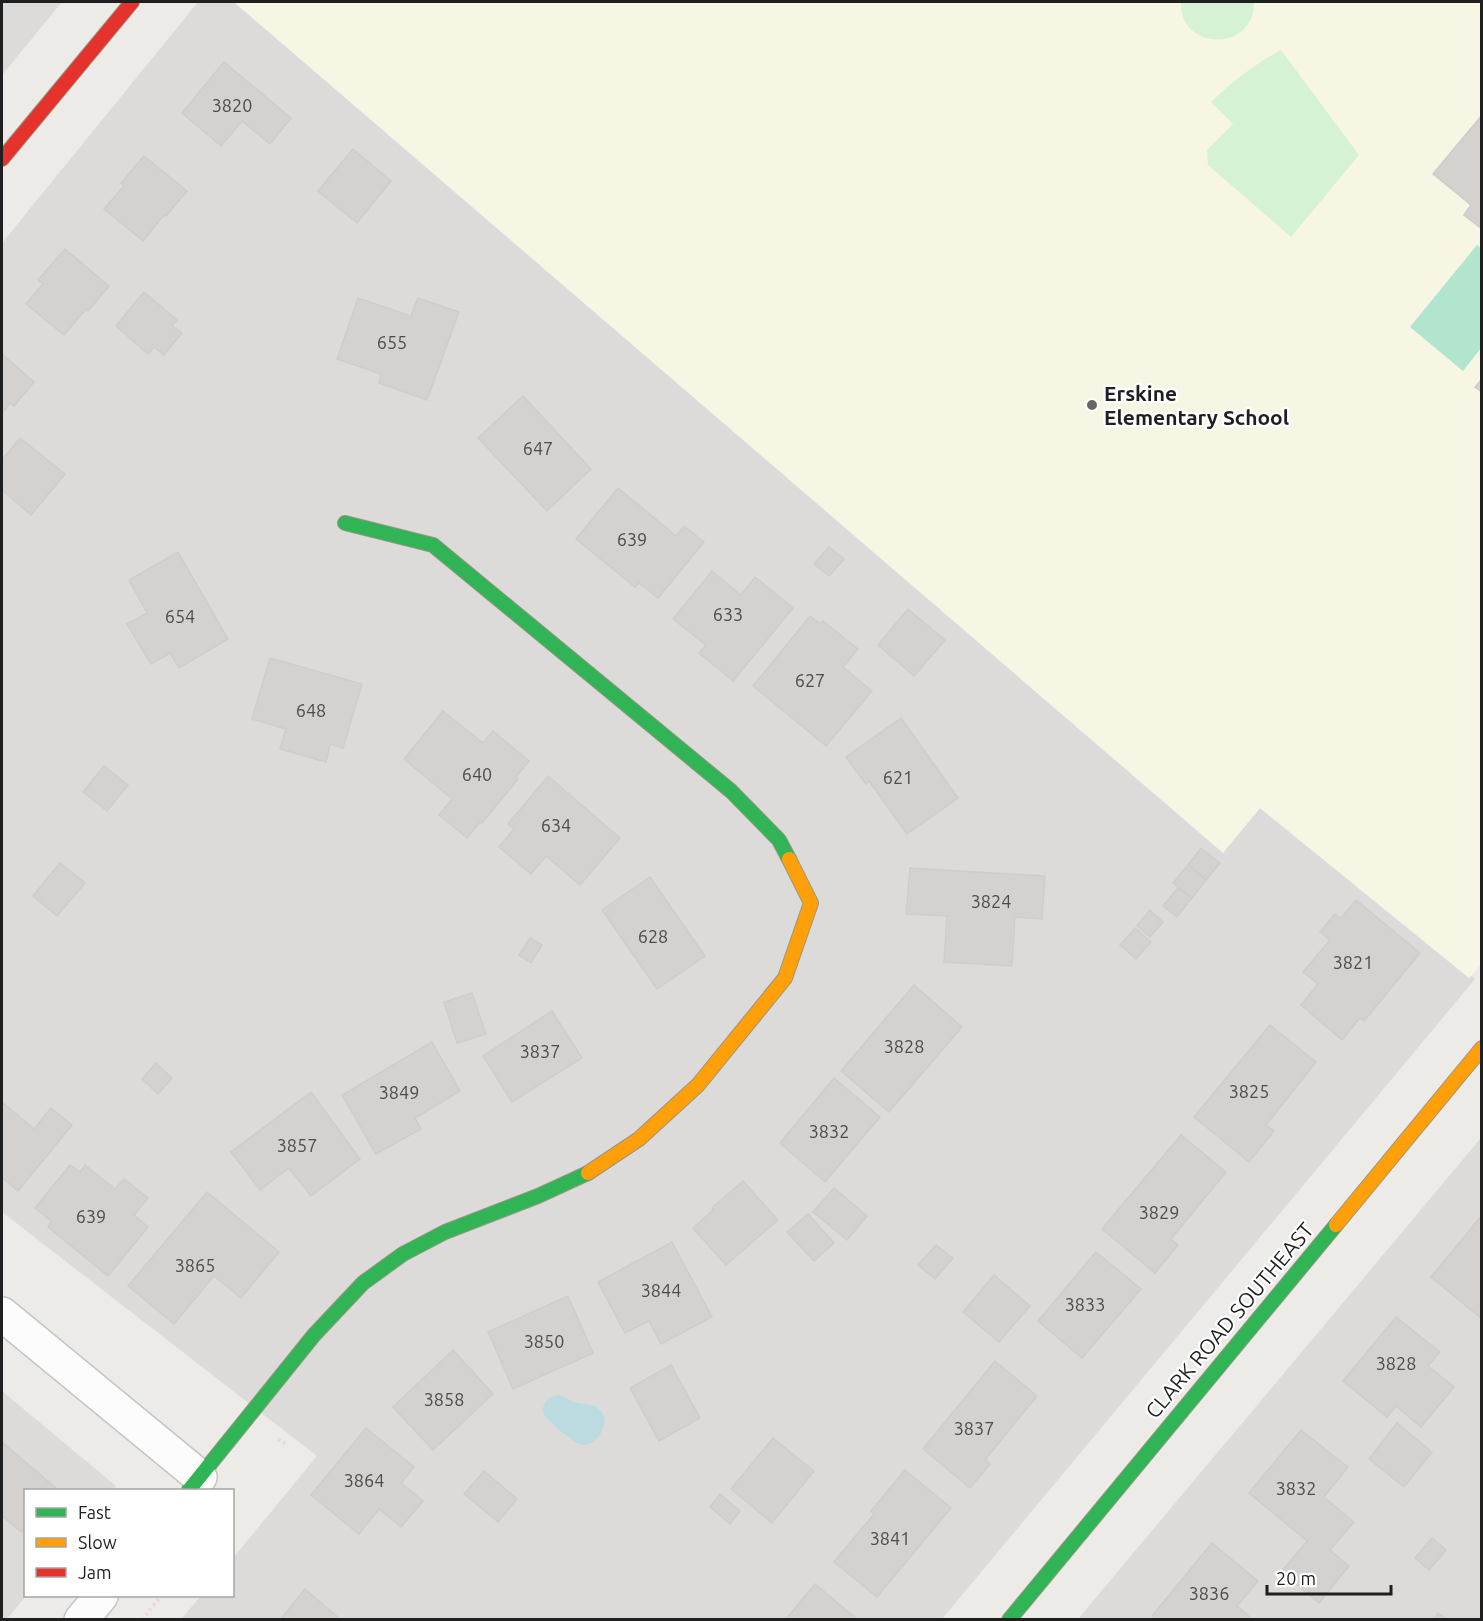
<svg xmlns="http://www.w3.org/2000/svg" width="1483" height="1621" font-family="Ubuntu,sans-serif">
<style>
.residential{fill:#dcdbd9}
.education{fill:#f7f5e3}
.park{fill:#d5f3d4}
.pitch{fill:#b2e5cd}
.water{fill:#bbdbe1}
.building{fill:#d4d1cf;stroke:#d0cdc9;stroke-width:1.5}
.lines{fill:none;stroke-linecap:round;stroke-linejoin:round}
.street-casing{stroke:#c6c5c4;stroke-width:36}
.fast-casing{stroke:#97977f;stroke-width:16}
.slow-casing{stroke:#97977f;stroke-width:16}
.jam-casing{stroke:#97977f;stroke-width:16}
.path{stroke:#eadad9;stroke-width:4;stroke-dasharray:3 3;stroke-linecap:butt}
.street{stroke:#fcfcfc;stroke-width:33}
.fast{stroke:#30b455;stroke-width:14}
.slow{stroke:#ff9f0a;stroke-width:14}
.jam{stroke:#e5322d;stroke-width:14}
.poi-dot{fill:#676665;stroke:#fff;stroke-width:2}
.labels{text-anchor:middle;dominant-baseline:central;stroke-width:4.5;stroke-linejoin:round;paint-order:stroke}
.number-label{font-size:18px;fill:#4c4c4b}
.poi-label{font-size:21px;font-weight:bold;fill:#1f1f1f;stroke:#fff;text-anchor:start}
.street-label{font-size:21px;fill:#1f1f1f;stroke:#fff}
</style>
<rect width="100%" height="100%" fill="#edebe8"/>
<g class="residential">
<polygon points="2,2 62,2 2,75"/>
<polygon points="198,2 234,2 1223,852 1260,808 1475,979 942,1619 181,1619 201,1596 232,1596 233,1558 317,1456 2,1212 2,243"/>
<polygon points="1481,1138 1481,1619 1078,1619"/>
<polygon points="2,1391 116,1486 113,1490 26,1490 26,1596 6,1620 2,1619"/>
</g>
<polygon class="education" points="234,2 1481,2 1481,964 1469,978 1260,808 1223,853"/>
<g class="park">
<path d="M1181 2H1254C1254 54 1178 50 1181 2Z"/>
<path d="M1281 50 1359 155 1291 237 1208 165 1207 150 1233 124 1211 102C1233 81 1255 64 1281 50Z"/>
</g>
<polygon class="pitch" points="1477,245 1482,249 1481,348 1463,371 1410,327"/>
<path class="water" d="M558 1395C565 1396 569 1400 575 1402 585 1405 594 1403 601 1411 611 1422 597 1447 583 1445 575 1444 547 1421 544 1414 542 1409 544 1404 546 1401 550 1397 553 1396 558 1395Z"/>
<g class="building">
<polygon points="224,62 291,118 270,144 242,121 221,146 182,113"/>
<polygon points="1482,115 1482,229 1464,215 1471,205 1433,174"/>
<polygon points="353,149 391,181 357,223 318,191"/>
<polygon points="144,156 187,191 166,216 164,215 143,241 104,209 124,186 121,183"/>
<polygon points="65,249 109,286 88,311 86,309 64,335 26,304 43,284 38,280"/>
<polygon points="144,292 177,320 172,326 182,333 164,355 154,347 148,354 116,326"/>
<polygon points="358,298 408,315 407,317 410,318 418,298 459,312 427,400 379,383 381,374 337,359"/>
<polygon points="2,354 34,382 14,406 10,403 2,413"/>
<polygon points="1482,379 1482,392 1475,387"/>
<polygon points="523,396 591,469 547,511 478,438"/>
<polygon points="20,438 65,474 31,515 2,490 2,460"/>
<polygon points="618,488 676,536 684,526 704,542 658,598 639,583 635,587 576,539"/>
<polygon points="829,547 844,559 829,576 814,564"/>
<polygon points="178,552 228,639 179,668 170,653 151,664 127,624 147,613 129,580"/>
<polygon points="712,571 741,595 755,577 793,608 733,681 699,653 706,645 673,619"/>
<polygon points="908,609 945,640 914,676 878,645"/>
<polygon points="810,616 820,624 823,621 858,649 843,667 872,691 826,746 753,686"/>
<polygon points="270,658 362,684 343,748 330,744 326,762 280,749 286,729 252,719"/>
<polygon points="443,711 483,743 493,731 529,761 516,777 518,779 482,823 480,822 467,838 439,815 452,799 404,759"/>
<polygon points="901,718 958,798 907,834 869,781 866,784 846,757"/>
<polygon points="104,766 128,785 107,811 83,792"/>
<polygon points="548,776 620,838 580,885 546,856 531,874 499,847 514,829 508,824"/>
<polygon points="1201,848 1220,863 1206,880 1188,865"/>
<polygon points="60,863 85,883 57,916 33,896"/>
<polygon points="1188,865 1206,880 1192,898 1173,883"/>
<polygon points="910,868 1045,876 1042,919 1015,917 1012,966 944,962 947,916 906,914"/>
<polygon points="650,877 705,956 657,989 602,910"/>
<polygon points="1178,888 1192,898 1177,917 1163,906"/>
<polygon points="1356,900 1420,953 1364,1021 1360,1018 1342,1040 1301,1005 1318,984 1303,972 1330,940 1320,932 1335,914 1341,918"/>
<polygon points="1150,910 1163,922 1150,937 1137,926"/>
<polygon points="1135,928 1151,942 1136,959 1120,945"/>
<polygon points="530,938 542,945 531,963 519,955"/>
<polygon points="914,985 962,1027 889,1112 841,1071"/>
<polygon points="472,993 486,1034 457,1043 444,1002"/>
<polygon points="552,1011 582,1058 512,1102 483,1056"/>
<polygon points="1270,1025 1316,1062 1266,1125 1274,1131 1249,1162 1194,1117"/>
<polygon points="432,1042 460,1091 415,1118 421,1129 376,1154 342,1095"/>
<polygon points="156,1063 172,1078 158,1094 142,1079"/>
<polygon points="834,1078 880,1117 825,1182 780,1143"/>
<polygon points="311,1092 360,1159 311,1196 289,1168 260,1190 231,1152"/>
<polygon points="2,1102 34,1129 51,1108 72,1125 18,1191 2,1178"/>
<polygon points="1181,1135 1226,1172 1171,1239 1178,1245 1155,1273 1102,1229"/>
<polygon points="70,1165 80,1172 85,1165 115,1189 124,1179 148,1198 134,1215 148,1227 108,1276 48,1227 51,1221 35,1208"/>
<polygon points="743,1181 778,1220 726,1265 693,1228 713,1210 712,1208"/>
<polygon points="834,1188 867,1216 847,1240 813,1212"/>
<polygon points="207,1192 279,1252 241,1298 214,1276 174,1324 128,1286"/>
<polygon points="808,1214 834,1243 814,1261 787,1232"/>
<polygon points="1482,1215 1482,1319 1431,1277"/>
<polygon points="672,1242 712,1317 661,1344 649,1321 625,1333 598,1282"/>
<polygon points="936,1245 953,1258 935,1279 918,1265"/>
<polygon points="1096,1252 1141,1289 1082,1358 1038,1321"/>
<polygon points="994,1275 1030,1306 999,1342 963,1312"/>
<polygon points="568,1296 593,1353 513,1389 488,1332"/>
<polygon points="1396,1317 1440,1352 1428,1366 1454,1387 1421,1427 1396,1406 1387,1417 1343,1381"/>
<polygon points="453,1350 493,1394 433,1450 393,1407"/>
<polygon points="995,1361 1037,1396 985,1460 990,1464 970,1488 923,1449"/>
<polygon points="671,1365 700,1418 659,1441 630,1388"/>
<polygon points="1397,1423 1432,1452 1404,1487 1369,1459"/>
<polygon points="366,1428 414,1467 401,1483 423,1501 401,1527 379,1509 359,1534 311,1495"/>
<polygon points="1301,1430 1348,1467 1324,1497 1354,1522 1330,1550 1349,1566 1319,1603 1281,1572 1307,1541 1249,1493"/>
<polygon points="773,1438 814,1471 772,1523 731,1489"/>
<polygon points="2,1442 57,1489 56,1490 26,1490 26,1527 21,1532 2,1516"/>
<polygon points="905,1470 951,1508 877,1597 834,1562 874,1514 871,1511"/>
<polygon points="484,1471 517,1499 498,1522 464,1494"/>
<polygon points="720,1494 740,1511 730,1524 710,1507"/>
<polygon points="1432,1538 1446,1550 1429,1570 1415,1558"/>
<polygon points="1212,1543 1258,1581 1237,1606 1253,1620 1156,1620 1152,1616"/>
<polygon points="815,1584 858,1620 785,1620"/>
<polygon points="305,1589 341,1620 280,1620"/>
<polygon points="1438,1613 1448,1620 1434,1620"/>
</g>
<g class="lines">
<g class="street-casing">
<g id="street">
<polyline points="2,1314 200,1477"/>
<polyline points="81,1620 101,1596"/>
</g>
</g>
<g class="fast-casing">
<g id="fast">
<polyline points="345,523 433,545 731,791 779,840 789,859"/>
<polyline points="189,1490 314,1335 363,1283 403,1254 445,1232 538,1196 588,1173"/>
<polyline points="1009,1620 1336,1225"/>
</g>
</g>
<g class="slow-casing">
<g id="slow">
<polyline points="588,1173 639,1139 698,1085 785,978 811,903 789,859"/>
<polyline points="1336,1225 1482,1048"/>
</g>
</g>
<g class="jam-casing">
<polyline id="jam" points="2,159 132,2"/>
</g>
<g class="path">
<polyline points="278,1439 288,1446"/>
<polyline points="142,1620 161,1596"/>
</g>
<use href="#street" class="street"/>
<use href="#fast" class="fast"/>
<use href="#slow" class="slow"/>
<use href="#jam" class="jam"/>
</g>
<circle class="poi-dot" cx="1092" cy="405" r="6"/>
<g class="labels">
<g class="number-label">
<text x="232" y="105">3820</text>
<text x="392" y="342">655</text>
<text x="538" y="448">647</text>
<text x="632" y="539">639</text>
<text x="728" y="614">633</text>
<text x="180" y="616">654</text>
<text x="810" y="680">627</text>
<text x="311" y="710">648</text>
<text x="477" y="774">640</text>
<text x="898" y="777">621</text>
<text x="556" y="825">634</text>
<text x="991" y="901">3824</text>
<text x="653" y="936">628</text>
<text x="1353" y="962">3821</text>
<text x="904" y="1046">3828</text>
<text x="540" y="1051">3837</text>
<text x="1249" y="1091">3825</text>
<text x="399" y="1092">3849</text>
<text x="829" y="1131">3832</text>
<text x="297" y="1145">3857</text>
<text x="1159" y="1212">3829</text>
<text x="91" y="1216">639</text>
<text x="195" y="1265">3865</text>
<text x="661" y="1290">3844</text>
<text x="1085" y="1304">3833</text>
<text x="544" y="1341">3850</text>
<text x="1396" y="1363">3828</text>
<text x="444" y="1399">3858</text>
<text x="974" y="1428">3837</text>
<text x="364" y="1480">3864</text>
<text x="1296" y="1488">3832</text>
<text x="890" y="1538">3841</text>
<text x="1209" y="1593">3836</text>
</g>
<g class="poi-label">
<text x="1104" y="393">Erskine<tspan x="1104" dy="24">Elementary School</tspan></text>
</g>
<g class="street-label">
<text transform="translate(1229 1320) rotate(-50)">CLARK ROAD SOUTHEAST</text>
</g>
</g>
<rect width="1483" height="1621" fill="none" stroke="#1f1f1f" stroke-width="6"/>
<rect x="24" y="1489" width="210" height="108" fill="#ffffff" stroke="#a5a5a5" stroke-width="1.5"/>
<rect x="36" y="1508" width="30" height="9" fill="#30b455" stroke="#a5a5a5" stroke-width="1.5"/>
<text x="78" y="1519" font-size="18" fill="#1f1f1f">Fast</text>
<rect x="36" y="1538" width="30" height="9" fill="#ff9f0a" stroke="#a5a5a5" stroke-width="1.5"/>
<text x="78" y="1549" font-size="18" fill="#1f1f1f">Slow</text>
<rect x="36" y="1568" width="30" height="9" fill="#e5322d" stroke="#a5a5a5" stroke-width="1.5"/>
<text x="78" y="1579" font-size="18" fill="#1f1f1f">Jam</text>
<path d="M1267 1585v9h124v-9" fill="none" stroke="#1f1f1f" stroke-width="3"/>
<text x="1276" y="1585" font-size="18" fill="#1f1f1f" stroke="#ffffff" stroke-width="4.5" paint-order="stroke">20 m</text>
</svg>
